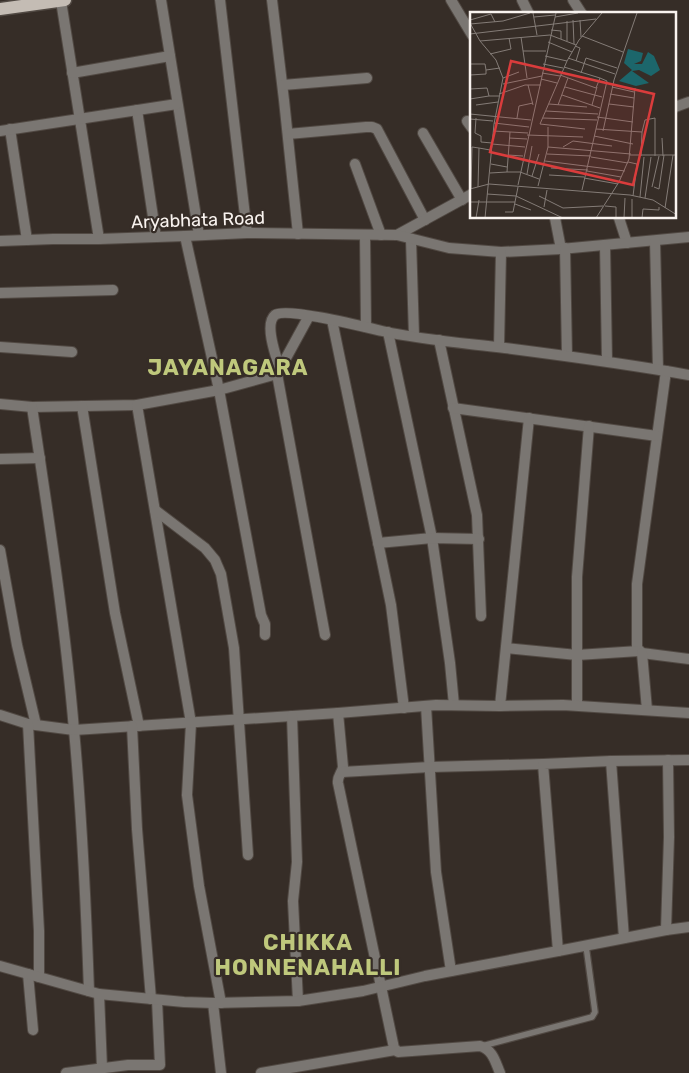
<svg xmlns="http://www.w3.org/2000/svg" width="689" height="1073" font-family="Rubik,sans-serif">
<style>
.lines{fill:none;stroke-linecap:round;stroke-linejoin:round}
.service-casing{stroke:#514943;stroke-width:8}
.minor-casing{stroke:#514943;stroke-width:12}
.tertiary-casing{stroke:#514943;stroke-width:12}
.primary-casing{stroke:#514943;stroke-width:15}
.service{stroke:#7a7672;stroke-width:5.5}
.minor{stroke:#7a7672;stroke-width:10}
.tertiary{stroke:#7a7672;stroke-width:10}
.primary{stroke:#c4bcb4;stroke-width:12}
.labels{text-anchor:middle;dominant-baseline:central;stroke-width:4.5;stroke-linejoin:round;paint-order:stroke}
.street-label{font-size:18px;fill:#f9f3ef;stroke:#362d27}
.district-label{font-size:22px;font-weight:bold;letter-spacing:1px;fill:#bfc87c;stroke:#362d27}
.inset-road{fill:none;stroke:#847c77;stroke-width:1}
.view{fill:#da3c3c;fill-opacity:0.15;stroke:#da3c3c;stroke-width:2.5}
.inset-edge{fill:none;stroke:#f9f3ef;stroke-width:2.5}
</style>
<rect width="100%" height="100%" fill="#362d27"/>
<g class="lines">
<g class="service-casing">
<polyline id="service" points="482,1046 592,1017 595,1012 586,946"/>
</g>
<g class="minor-casing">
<g id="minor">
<polyline points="161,0 199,235"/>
<polyline points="220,0 247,233"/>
<polyline points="272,0 284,100 298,234"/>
<polyline points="451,0 472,35"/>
<polyline points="522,0 529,14"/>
<polyline points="573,0 582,14"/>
<polyline points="61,1 99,239"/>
<polyline points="72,73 170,56"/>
<polyline points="283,85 367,78"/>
<polyline points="675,107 689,102"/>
<polyline points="137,110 156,237"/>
<polyline points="467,121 472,128"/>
<polyline points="10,129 27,240"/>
<polyline points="0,131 177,104"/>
<polyline points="423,133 462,200"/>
<polyline points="288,134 366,127 372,127 377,129 425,220"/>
<polyline points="355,164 381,235"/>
<polyline points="555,218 561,249"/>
<polyline points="619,218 627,243"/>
<polyline points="365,235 366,327"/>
<polyline points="397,235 472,194"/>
<polyline points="185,236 219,390 261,615 265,624 265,635"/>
<polyline points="411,239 414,336"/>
<polyline points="0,241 53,239 99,239 185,236 247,233 397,235 449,248 501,252 561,249 689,237"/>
<polyline points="655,241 658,369"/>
<polyline points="605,245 607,361"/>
<polyline points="565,248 567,356"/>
<polyline points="0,293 113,290"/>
<polyline points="332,320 391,605 404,708"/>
<polyline points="388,332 432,538 450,663 454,705"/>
<polyline points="439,340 477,515 481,616"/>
<polyline points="0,347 72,352"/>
<polyline points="499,347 501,252"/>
<polyline points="280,369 309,316"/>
<polyline points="666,371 637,584 637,648 642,653 689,659"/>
<polyline points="0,404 32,407 137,405 219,390 277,374"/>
<polyline points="137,405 191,723 187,795 199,886 221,1003"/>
<polyline points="82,406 115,613 139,726"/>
<path d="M32 407C48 514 65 622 74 730 82 817 86 904 89 991"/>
<polyline points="453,408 657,436"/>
<polyline points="0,459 40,458"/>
<polyline points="155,510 205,548 215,560 221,574 234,648 248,855"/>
<polyline points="378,543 432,538 479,539"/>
<polyline points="0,550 17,645 36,725"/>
<path d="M325 635 277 374 280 369C276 357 264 324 275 315 285 307 365 327 382 331 422 340 464 343 505 348 567 356 628 364 689 375"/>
<polyline points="506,648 577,655 639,651"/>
<polyline points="642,653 647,710"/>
<polyline points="577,705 577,577 589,426"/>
<polyline points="426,706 436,872 451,971"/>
<polyline points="500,706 529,418"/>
<path d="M338 713 343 767C342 773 337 776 338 783L394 1048 398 1052 480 1046C493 1050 495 1061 500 1073"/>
<polyline points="0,715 28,724 74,730 338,713 436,705 500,706 563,705 689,713"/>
<polyline points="292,716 297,862 293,901 298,1001"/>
<polyline points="28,724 39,931 39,977"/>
<polyline points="132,726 137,829 151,999"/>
<polyline points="611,761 624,938"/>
<polyline points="342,772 430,767 543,764"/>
<polyline points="666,930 669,837 668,760"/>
<polyline points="558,951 666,930 689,927"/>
<polyline points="28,974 33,1030"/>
<polyline points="99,994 102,1068"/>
<polyline points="213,1003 221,1073"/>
<polyline points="66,1073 128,1065 160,1065 157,1000"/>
<polyline points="261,1073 395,1050"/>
</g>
</g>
<g class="tertiary-casing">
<polyline id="tertiary" points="0,966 99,994 184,1002 213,1003 298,1001 363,991 425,976 558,951 543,764 611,761 689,760"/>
</g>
<g class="primary-casing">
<polyline id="primary" points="0,9 65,0"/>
</g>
<use href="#service" class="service"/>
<use href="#minor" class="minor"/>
<use href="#tertiary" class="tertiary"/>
<use href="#primary" class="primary"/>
</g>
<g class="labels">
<g class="street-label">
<text transform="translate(198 220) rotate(-2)">Aryabhata Road</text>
</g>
<g class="district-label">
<text x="228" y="367">JAYANAGARA</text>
<text x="308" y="942">CHIKKA<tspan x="308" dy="25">HONNENAHALLI</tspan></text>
</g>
</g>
<g transform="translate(470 12)">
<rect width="206" height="206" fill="#362d27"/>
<path d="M158 37 173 41 171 49 164 52H172L178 40 184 44 190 58 181 64 169 58 162 59 179 71 166 74 149 69 162 58 154 51Z" fill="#1c666b"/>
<path class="inset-road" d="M63 1 67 23M64 5 85 3M85 5 108 1M0 8 21 2 25 10M103 8 104 32M110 8 111 25M0 11 10 29 26 48 33 66 24 112 15 206M0 12 33 9 60 1M81 18 91 19V27M0 22 126 7M112 24 153 40M51 25 57 66M10 29 80 23 106 33M97 29V9M78 30 102 40M105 34 110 36 106 49M53 39H76M20 42 41 37 39 26M75 44 97 49M98 46 145 62M0 52H15L16 58 30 56M73 52 93 56M94 55 130 66M72 61 90 64M111 61 116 46 147 56M0 63 16 62V58M90 63 126 76 130 66 137 69 112 178M33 66 49 60M71 67 87 71M33 72 72 64M58 73 63 93M95 75 132 85M142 75 164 80M0 77 17 76 19 84H29M29 82 55 73H71M140 82 164 86M92 83 130 96M0 87 19 84M79 92 117 95M139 92 164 95M6 93 28 90M88 93 98 66M122 93 127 75M76 99 128 102M0 102 61 108M127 105 163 110M6 106 5 121 11 124V130L22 131M47 106 49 94 63 91M73 106 127 108M0 107 23 109M24 111 59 115M115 117 70 112 97 49 109 28 132 1M126 117 172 120 175 108 185 106V144M23 119 58 121M133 119 144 68 167 1M40 120 37 160H50L69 167M57 123 113 125M124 124 163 132M39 126 57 127M192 126 193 144M22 132 55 135M78 135 161 142M93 135 103 129 142 134M77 142 121 144M38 143 53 144M160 143H207M171 144 172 120M121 145 158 151M75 149 155 159M158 150 167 152 163 184M21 152 37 155M81 156 118 158M117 159 151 165M20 161 37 160M57 162 62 134M79 163 114 165M62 164 69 142M114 166 148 172M48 173 86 1M68 174 78 135V115M8 175 9 136 20 138M182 175 189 144M184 175 189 177 194 143M0 177 19 172 160 183 183 188 207 203M1 177 2 135 9 136M17 182 46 184 93 206M69 184 93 196 133 194M170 185 174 145M175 186 181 145M0 190H45M45 192 61 198M135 194 146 195V206M74 195 77 178M195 196 203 143M35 200H43L48 175M6 206 9 188M126 206 149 170 159 147 165 76M154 206 155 186M162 206V187M172 206 173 197 189 198V195"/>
<path class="view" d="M41 49 184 82 163 173 20 140Z"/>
<rect width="206" height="206" class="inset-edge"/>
</g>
</svg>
